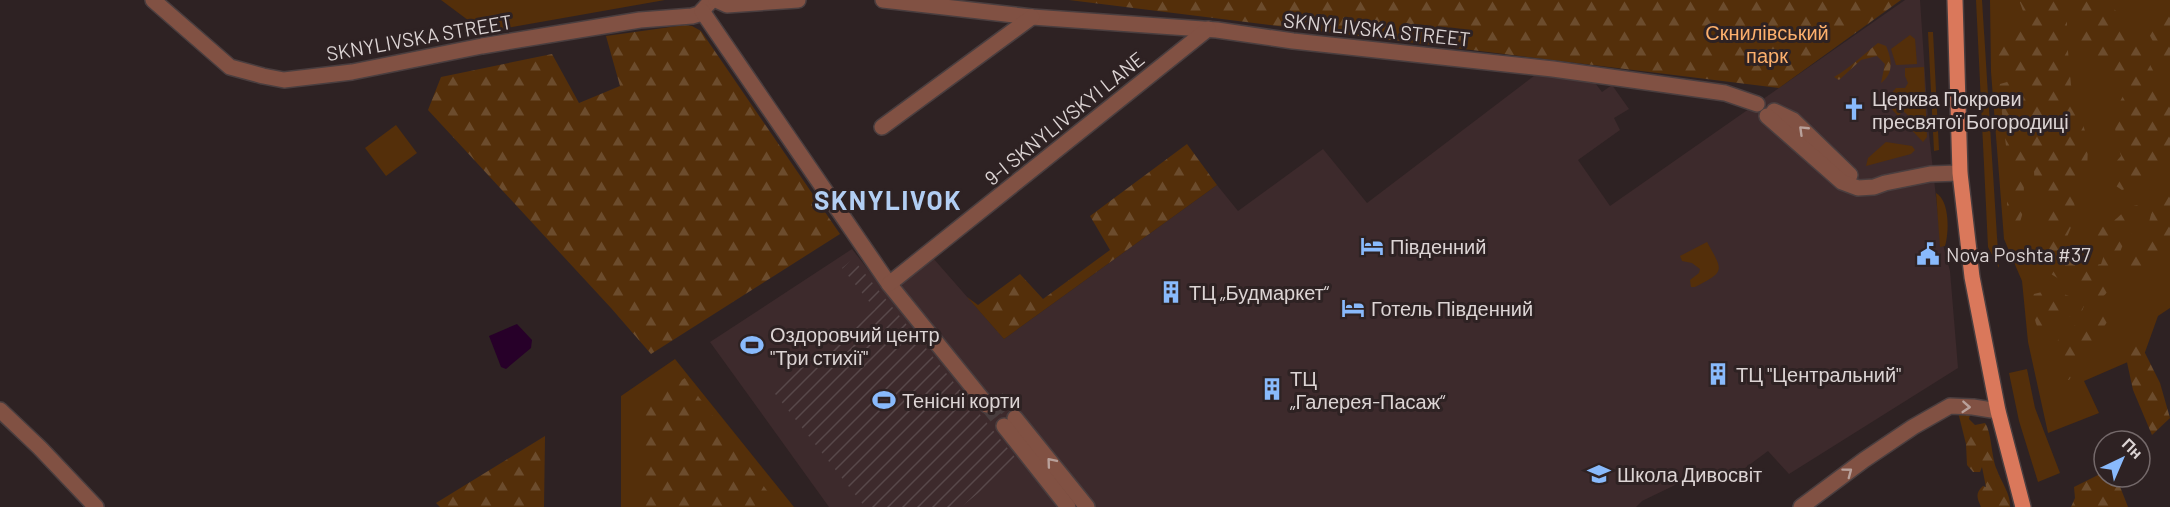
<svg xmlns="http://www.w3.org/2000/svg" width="2170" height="507" font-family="Barlow,sans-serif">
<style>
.built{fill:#3d2a2c}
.industrial{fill:url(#industrial-furrows)}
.green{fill:#542f0a}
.forest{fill:url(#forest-firs)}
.water{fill:#270029}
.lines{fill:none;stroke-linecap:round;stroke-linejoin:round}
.minor-tunnel{stroke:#483d3e;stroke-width:15;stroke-dasharray:15 8;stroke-linecap:butt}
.minor-casing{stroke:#4a3e3f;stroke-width:18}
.major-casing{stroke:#4a3e3f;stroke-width:18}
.minor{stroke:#815143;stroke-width:15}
.major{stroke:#da785b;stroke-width:15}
.oneway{stroke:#b8a09a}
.labels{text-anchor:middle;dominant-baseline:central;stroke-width:6;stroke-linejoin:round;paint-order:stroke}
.street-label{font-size:20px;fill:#dcd4d4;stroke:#2e2223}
.park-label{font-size:20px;fill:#fcaf6c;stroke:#2e2223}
.poi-label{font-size:20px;fill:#dcd4d4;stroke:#2e2223;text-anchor:start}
.district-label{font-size:26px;font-weight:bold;letter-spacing:1.5px;fill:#b2cef3;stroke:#2e2223}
</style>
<defs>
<pattern id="industrial-furrows" width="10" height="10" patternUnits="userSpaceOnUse" patternTransform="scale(1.5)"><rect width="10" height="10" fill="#3d2a2c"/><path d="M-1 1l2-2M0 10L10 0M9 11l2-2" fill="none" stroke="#58484a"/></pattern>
<pattern id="forest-firs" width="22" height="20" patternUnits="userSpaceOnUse" patternTransform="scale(1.5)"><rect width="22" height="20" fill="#542f0a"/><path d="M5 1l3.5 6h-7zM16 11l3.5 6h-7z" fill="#6c4c2d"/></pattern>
</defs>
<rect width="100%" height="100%" fill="#2e2223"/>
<polygon class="built" points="1905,0 1920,0 1929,134 1940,233 1950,271 1958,368 1789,474 1768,451 1737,474 1702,472 1642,501 1636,507 829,507 710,342 852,249 888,295 933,258 1004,339 1217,185 1238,211 1323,149 1367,203 1539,72 1592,79 1602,92 1612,85 1629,109 1614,118 1620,130 1578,160 1610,206"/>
<polygon class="industrial" points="853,259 1018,461 961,507 865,507 772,390 875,309 842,268"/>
<g class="green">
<polygon points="441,0 665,0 484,32"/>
<polygon points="1976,0 1982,0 1999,268 1988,247"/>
<polygon points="1990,0 2170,0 2170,308 2158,316 2144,355 2084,381 2099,413 2048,433 2028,342 2022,281 2004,239 1991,72"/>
<polygon points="1928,32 1933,32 1939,150 1934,151"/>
<polygon points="1910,35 1915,39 1917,64 1896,65 1891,49"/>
<polygon points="1924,67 1927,137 1923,142 1905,123 1910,117 1903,111 1898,116 1888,105 1889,96 1896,88 1905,88 1908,83 1905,76 1905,68"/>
<polygon points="396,125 417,153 386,176 365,148"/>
<polygon points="1886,142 1912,146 1915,150 1911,154 1866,166 1868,158"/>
<path d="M1936 193C1950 201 1949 233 1945 246L1940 247Z"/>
<path d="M1707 242C1723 271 1726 271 1695 287H1691L1690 280 1699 273 1700 269 1692 263 1682 261 1680 256Z"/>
<polygon points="675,359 794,507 621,507 621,396"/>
<polygon points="2027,369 2035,408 2060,473 2038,482 2019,421 2009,373"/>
</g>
<g class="forest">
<polygon points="1069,0 1901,0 1779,88"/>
<path d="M2019 0H2067V40L2071 85 2088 141 2087 177 2074 201 2076 215 2067 237 2058 251 2042 257C2035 244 2047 235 2047 221 2047 208 2039 197 2035 185 2033 176 2036 170 2031 163L2025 164C2021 187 2030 216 2012 234L2007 222V196L2010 179 1999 88 2000 84 2007 82 2005 69 1998 63C1995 40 2005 37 2022 24L2023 11Z"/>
<path d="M2083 0H2107L2133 32 2170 103V160C2163 167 2155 168 2148 173 2139 180 2132 187 2122 190L2113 184C2110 172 2112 166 2121 156 2114 130 2110 114 2127 90L2099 59 2088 53 2081 44 2078 32Z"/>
<polygon points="2170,9 2170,29 2167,29 2166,39 2170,45 2170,74 2148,32 2145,19 2149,15 2159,15"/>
<polygon points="685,25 692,26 701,31 840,234 651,354 611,308 428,110 441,77 552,54 579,103 620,86 606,36"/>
<path d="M1878 43 1886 46C1892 59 1894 74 1881 83L1885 64 1877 56 1861 60 1839 80 1834 77C1850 68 1864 54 1878 43Z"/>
<polygon points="1187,144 1217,185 1004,339 967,297 978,305 1020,274 1043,299 1110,250 1090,216"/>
<polygon points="2170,177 2170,255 2145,272 2128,279 2125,274 2126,268 2148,226 2155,199 2162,185"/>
<path d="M2137 205 2140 208C2138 218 2135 227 2130 236 2128 240 2124 243 2122 247 2116 261 2114 306 2090 298L2051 274V269C2059 261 2065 256 2077 254L2094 265 2101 264 2104 255 2097 245 2095 238 2101 227C2118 223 2121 209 2137 205Z"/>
<path d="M2042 292C2058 291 2072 295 2084 306L2082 311 2043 329 2037 326C2033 316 2035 309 2032 300L2034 294Z"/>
<path d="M2104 311 2111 314 2109 319 2069 380H2066C2060 368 2054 345 2060 333Z"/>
<polygon points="2137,337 2160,383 2170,418 2152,435 2133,390 2125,353"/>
<polygon points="685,378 779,507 642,507 640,407"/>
<path d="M1957 408 1971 410 1969 419 1975 425 1985 423C1992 433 1991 457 1997 470 2001 482 2011 494 2010 507H1981C1977 498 1975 493 1983 486L1986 487 1982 467 1980 472H1973L1967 465 1966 444Z"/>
<polygon points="545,436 544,507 440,507 436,503"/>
<polygon points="2100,474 2104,474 2104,477 2113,477 2119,484 2128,507 2071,507 2075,498 2074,487"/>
</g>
<polygon class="water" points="517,324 532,340 531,348 506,369 501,367 489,336"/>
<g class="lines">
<g class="minor-tunnel">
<polyline points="997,398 1015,418"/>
<polyline points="987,405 1004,426"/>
</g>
<g class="minor-casing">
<g id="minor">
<polyline points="153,0 230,67 263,76 284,80 352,72 482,46 640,20 692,16 699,14 712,0"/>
<polyline points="716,0 727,5 798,0"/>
<polyline points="883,0 1032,17 1217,30 1293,41 1553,69 1725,93 1757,104"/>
<polyline points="702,11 889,284 987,405"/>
<polyline points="1774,111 1793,120 1850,175"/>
<polyline points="1767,116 1842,182 1858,188 1874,187 1885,183 1930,174 1960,173"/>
<polyline points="882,127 1032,17"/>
<polyline points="889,284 1208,29"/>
<polyline points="0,410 40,448 96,507"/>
<polyline points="1015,418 1087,507"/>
<polyline points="1004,426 1068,507"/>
<polyline points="1801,507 1864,460 1913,427 1950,406 1973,407 1998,411"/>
</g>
</g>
<g class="major-casing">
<polyline id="major" points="1955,0 1960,173 1972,277 1998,411 2023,507"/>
</g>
<use href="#minor" class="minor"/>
<use href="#major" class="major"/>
</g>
<defs><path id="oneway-chevron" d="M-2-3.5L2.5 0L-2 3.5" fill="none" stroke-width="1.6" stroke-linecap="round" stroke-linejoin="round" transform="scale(1.5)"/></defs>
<g class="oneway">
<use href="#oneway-chevron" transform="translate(1803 130) rotate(-136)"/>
<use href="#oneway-chevron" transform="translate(1966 407) rotate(4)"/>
<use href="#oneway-chevron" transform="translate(1051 462) rotate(-130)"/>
<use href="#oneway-chevron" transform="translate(1848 472) rotate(-37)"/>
</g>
<defs>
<g id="church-bare" transform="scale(1.8)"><path d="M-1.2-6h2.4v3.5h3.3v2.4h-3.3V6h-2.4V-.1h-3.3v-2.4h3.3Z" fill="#89bafc" stroke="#2e2223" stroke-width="2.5" paint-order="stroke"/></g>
<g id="hotel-bare" transform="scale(1.8)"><path d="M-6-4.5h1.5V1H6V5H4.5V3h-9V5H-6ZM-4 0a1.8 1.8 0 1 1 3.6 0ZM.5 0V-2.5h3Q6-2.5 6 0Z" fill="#89bafc" stroke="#2e2223" stroke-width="2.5" paint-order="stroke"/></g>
<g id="civic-bare" transform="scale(1.8)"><path d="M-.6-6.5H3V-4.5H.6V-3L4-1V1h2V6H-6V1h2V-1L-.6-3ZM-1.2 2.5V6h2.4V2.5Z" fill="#89bafc" stroke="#2e2223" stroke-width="2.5" paint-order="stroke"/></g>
<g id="building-bare" transform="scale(1.8)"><path d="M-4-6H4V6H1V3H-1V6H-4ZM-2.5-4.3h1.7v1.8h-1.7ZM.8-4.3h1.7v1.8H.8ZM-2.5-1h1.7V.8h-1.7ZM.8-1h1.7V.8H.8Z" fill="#89bafc" stroke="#2e2223" stroke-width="2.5" paint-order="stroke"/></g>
<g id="stadium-bare" transform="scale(1.8)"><path d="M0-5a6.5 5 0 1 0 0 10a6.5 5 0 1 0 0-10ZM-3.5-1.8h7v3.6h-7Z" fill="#89bafc" stroke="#2e2223" stroke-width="2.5" paint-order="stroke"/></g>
<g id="school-bare" transform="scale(1.8)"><path d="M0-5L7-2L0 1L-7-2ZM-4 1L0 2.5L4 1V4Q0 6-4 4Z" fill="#89bafc" stroke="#2e2223" stroke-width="2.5" paint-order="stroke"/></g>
</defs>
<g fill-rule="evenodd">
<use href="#church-bare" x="1854" y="109"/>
<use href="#hotel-bare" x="1372" y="246"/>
<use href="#civic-bare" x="1928" y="254"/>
<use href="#building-bare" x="1171" y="292"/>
<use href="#hotel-bare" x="1353" y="308"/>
<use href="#stadium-bare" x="752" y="345"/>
<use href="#building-bare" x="1718" y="374"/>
<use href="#building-bare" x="1272" y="389"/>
<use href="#stadium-bare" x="884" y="400"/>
<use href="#school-bare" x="1599" y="474"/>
</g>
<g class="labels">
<g class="street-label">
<text transform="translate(1377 29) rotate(6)">SKNYLIVSKA STREET</text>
<text transform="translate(419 37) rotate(-10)">SKNYLIVSKA STREET</text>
<text transform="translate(1064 118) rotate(-39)">9-I SKNYLIVSKYI LANE</text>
</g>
<g class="park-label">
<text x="1767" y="32">Скнилівський<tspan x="1767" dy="23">парк</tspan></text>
</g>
<g class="poi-label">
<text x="1872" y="98">Церква Покрови<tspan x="1872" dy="23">пресвятої Богородиці</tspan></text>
<text x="1390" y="246">Південний</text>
<text x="1946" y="254">Nova Poshta #37</text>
<text x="1189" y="292">ТЦ „Будмаркет“</text>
<text x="1371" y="308">Готель Південний</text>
<text x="770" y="334">Оздоровчий центр<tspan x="770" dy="23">"Три стихії"</tspan></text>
<text x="1736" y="374">ТЦ "Центральний"</text>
<text x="1290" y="378">ТЦ<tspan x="1290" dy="23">„Галерея-Пасаж“</tspan></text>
<text x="902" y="400">Тенісні корти</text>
<text x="1617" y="474">Школа Дивосвіт</text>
</g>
<g class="district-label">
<text x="888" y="199">SKNYLIVOK</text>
</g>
</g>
<g transform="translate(2122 459) rotate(44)"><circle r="28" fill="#2e2223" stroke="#74696a" stroke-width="1.5"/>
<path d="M0-4.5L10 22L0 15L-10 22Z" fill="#89bafc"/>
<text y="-9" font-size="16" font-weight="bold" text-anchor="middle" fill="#dcd4d4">Пн</text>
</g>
</svg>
